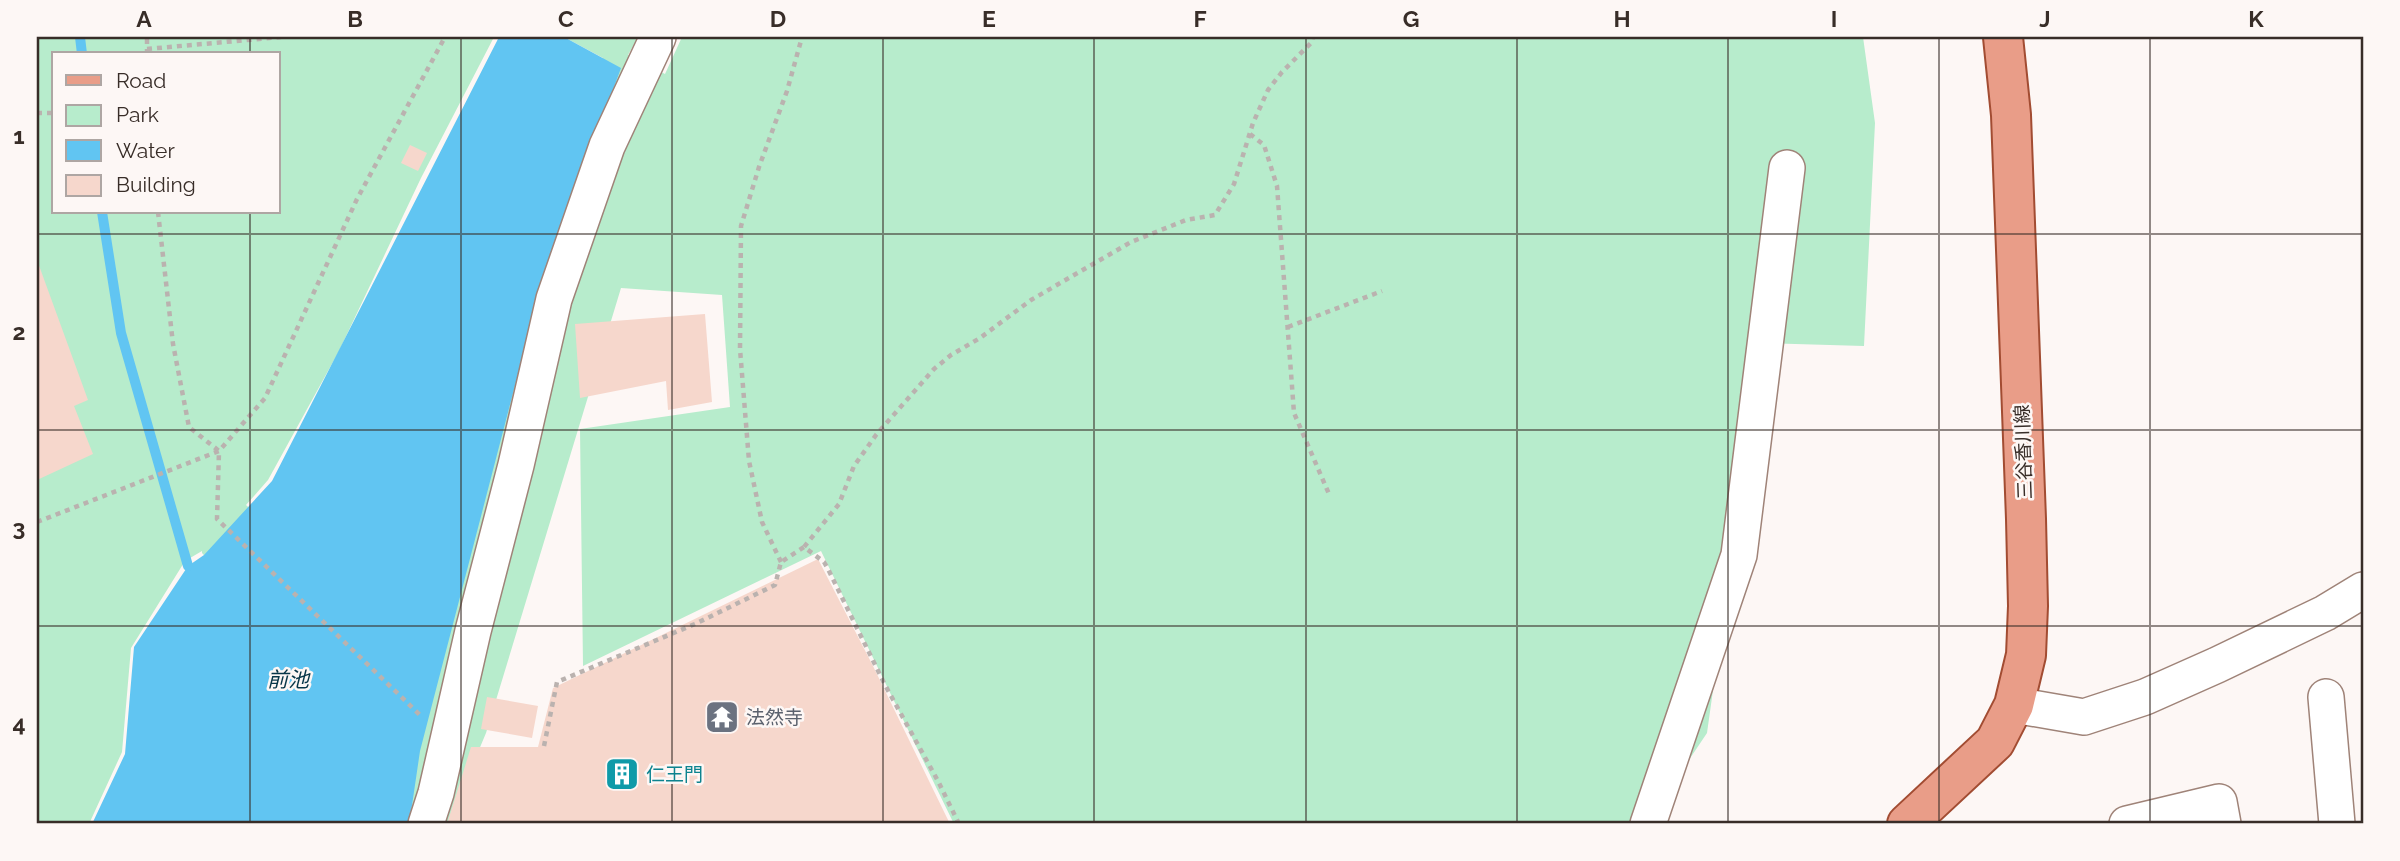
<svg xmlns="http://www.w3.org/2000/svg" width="2400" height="861" font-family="Raleway,'Noto Sans JP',sans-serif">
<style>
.green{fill:#b7eccc;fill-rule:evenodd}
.water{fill:#61c5f2}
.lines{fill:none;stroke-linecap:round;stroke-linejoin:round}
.stream{stroke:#61c5f2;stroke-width:10}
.building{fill:#f6d7cc}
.minor-casing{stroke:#9f8378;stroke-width:38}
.major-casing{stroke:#a24c32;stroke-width:42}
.path{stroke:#bab2af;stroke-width:4.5;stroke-dasharray:5 5;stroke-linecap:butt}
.minor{stroke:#fff;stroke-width:35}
.major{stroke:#e99d88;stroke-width:38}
.grid{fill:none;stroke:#382d28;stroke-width:2;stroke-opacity:0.55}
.labels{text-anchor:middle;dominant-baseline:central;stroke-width:5;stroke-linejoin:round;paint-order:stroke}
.street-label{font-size:19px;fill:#382d28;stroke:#fdf7f5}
.worship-label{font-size:19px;fill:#5b616d;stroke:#fdf7f5;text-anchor:start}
.culture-label{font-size:19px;fill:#0d838f;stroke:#fdf7f5;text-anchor:start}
.water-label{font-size:21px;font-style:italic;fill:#083649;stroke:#fdf7f5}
.neatline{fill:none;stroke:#382d28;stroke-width:2.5}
.grid-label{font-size:23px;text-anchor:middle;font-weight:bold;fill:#382d28}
</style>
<rect width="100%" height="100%" fill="#fdf7f5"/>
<path class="green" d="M37 37H494L421 178 339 351 268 480 246 505 303 557 603 58 564 37H638L628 55 665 74 682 37H1863L1875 123 1864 346 1756 343 1745 463 1707 733 1646 824H954L821 551 583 666 580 429 730 407 722 295 621 288 486 733 448 824H313L374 737 202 553V551L185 561 131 648 122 752 89 824H37ZM54 54H278V212H54Z"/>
<polygon class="water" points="499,37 564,37 621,68 539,293 420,751 410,819 407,824 92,824 125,754 134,647 188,566 204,555 272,481"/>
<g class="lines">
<g class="stream">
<polyline points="80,37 82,54"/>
<polyline points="102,212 121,333 188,566"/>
</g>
</g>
<g class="building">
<polygon points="410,145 427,153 418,171 401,163"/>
<polygon points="37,260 88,400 74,406 93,454 37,480"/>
<polygon points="705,314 712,402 668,410 666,381 580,398 575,324"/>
<polygon points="818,559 873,666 950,824 447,824 471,747 538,747 553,688"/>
<polygon points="487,697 538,706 532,738 481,729"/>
</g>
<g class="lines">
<g class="minor-casing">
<g id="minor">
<polyline points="2326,697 2337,824"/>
<polyline points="2014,705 2084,717 2145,697 2217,665 2325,613 2363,590"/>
<polyline points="426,824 436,793 473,631 516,465 554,299 607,146 658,37"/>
<polyline points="1648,824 1739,555 1787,168"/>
<polyline points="2127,824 2219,802 2223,824"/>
</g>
</g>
<g class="major-casing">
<polyline id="major" points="1907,824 1995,742 2014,705 2026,655 2028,606 2026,519 2011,115 2003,37"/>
</g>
<g class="path">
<polyline points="147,49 281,37"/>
<polyline points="147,54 147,37"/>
<polyline points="37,113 54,113"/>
<polyline points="1250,134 1264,145 1277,186 1294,413 1329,494"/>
<polyline points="158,212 173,344 189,427 219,451 217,519 420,715"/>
<polyline points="1288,327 1382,291"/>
<polyline points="37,522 219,451 265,398 357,199 445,37"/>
<polyline points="781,562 762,522 749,461 740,349 741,226 759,167 787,91 802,37"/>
<polyline points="544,746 557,682 695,624 775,585 781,562 804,547"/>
<polyline points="959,824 938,781 885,685 828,569 824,562 804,547 839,504 854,466 876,435 934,369 951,355 980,338 1031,300 1131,242 1186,220 1215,215 1234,184 1253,123 1268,90 1282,72 1312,42 1313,37"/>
</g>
<use href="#minor" class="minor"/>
<use href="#major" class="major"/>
</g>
<path class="grid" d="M250 37V54M461 37V824M672 37V824M883 37V824M1094 37V824M1306 37V824M1517 37V824M1728 37V824M1939 37V824M2150 37V824M250 212V824M37 234H2363M37 430H2363M37 626H2363"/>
<defs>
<g id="temple-square" transform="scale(1.75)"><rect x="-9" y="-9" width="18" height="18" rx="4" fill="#6b7280" stroke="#fdf7f5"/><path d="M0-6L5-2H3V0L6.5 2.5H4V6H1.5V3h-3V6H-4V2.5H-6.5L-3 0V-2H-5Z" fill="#fff"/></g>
<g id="building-square" transform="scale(1.75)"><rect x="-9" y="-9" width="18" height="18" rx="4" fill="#0f9aa8" stroke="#fdf7f5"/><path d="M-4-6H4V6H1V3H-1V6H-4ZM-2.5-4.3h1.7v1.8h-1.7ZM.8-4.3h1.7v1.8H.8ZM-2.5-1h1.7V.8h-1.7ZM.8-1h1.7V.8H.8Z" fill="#fff"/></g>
</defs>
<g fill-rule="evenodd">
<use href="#temple-square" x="722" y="717"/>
<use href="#building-square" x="622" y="774"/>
</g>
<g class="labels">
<g class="street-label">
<text transform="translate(2023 452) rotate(-92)">三谷香川線</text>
</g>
<g class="worship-label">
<text x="746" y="717">法然寺</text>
</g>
<g class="culture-label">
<text x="646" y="774">仁王門</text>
</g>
<g class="water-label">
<text x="288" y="679">前池</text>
</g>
</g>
<rect width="2400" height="861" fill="none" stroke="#fdf7f5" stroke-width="77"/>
<rect x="52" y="52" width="228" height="161" fill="#fdf7f5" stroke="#aea6a3" stroke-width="2"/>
<rect x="66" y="75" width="35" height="10" fill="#e99d88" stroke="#aea6a3" stroke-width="2"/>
<text x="116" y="88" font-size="21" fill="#382d28">Road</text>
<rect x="66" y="105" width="35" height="21" fill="#b7eccc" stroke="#aea6a3" stroke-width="2"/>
<text x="116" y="122" font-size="21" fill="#382d28">Park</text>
<rect x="66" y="140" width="35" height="21" fill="#61c5f2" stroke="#aea6a3" stroke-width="2"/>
<text x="116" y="158" font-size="21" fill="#382d28">Water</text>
<rect x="66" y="175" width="35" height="21" fill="#f6d7cc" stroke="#aea6a3" stroke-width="2"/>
<text x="116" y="192" font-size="21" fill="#382d28">Building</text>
<rect x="38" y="38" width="2324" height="784" class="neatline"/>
<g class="grid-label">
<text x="144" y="27">A</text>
<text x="355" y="27">B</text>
<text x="566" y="27">C</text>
<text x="778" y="27">D</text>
<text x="989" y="27">E</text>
<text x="1200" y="27">F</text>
<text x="1411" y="27">G</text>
<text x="1622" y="27">H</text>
<text x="1834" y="27">I</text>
<text x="2045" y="27">J</text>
<text x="2256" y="27">K</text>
<text x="19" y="144">1</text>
<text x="19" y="340">2</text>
<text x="19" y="536">3</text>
<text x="19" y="732">4</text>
</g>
</svg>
